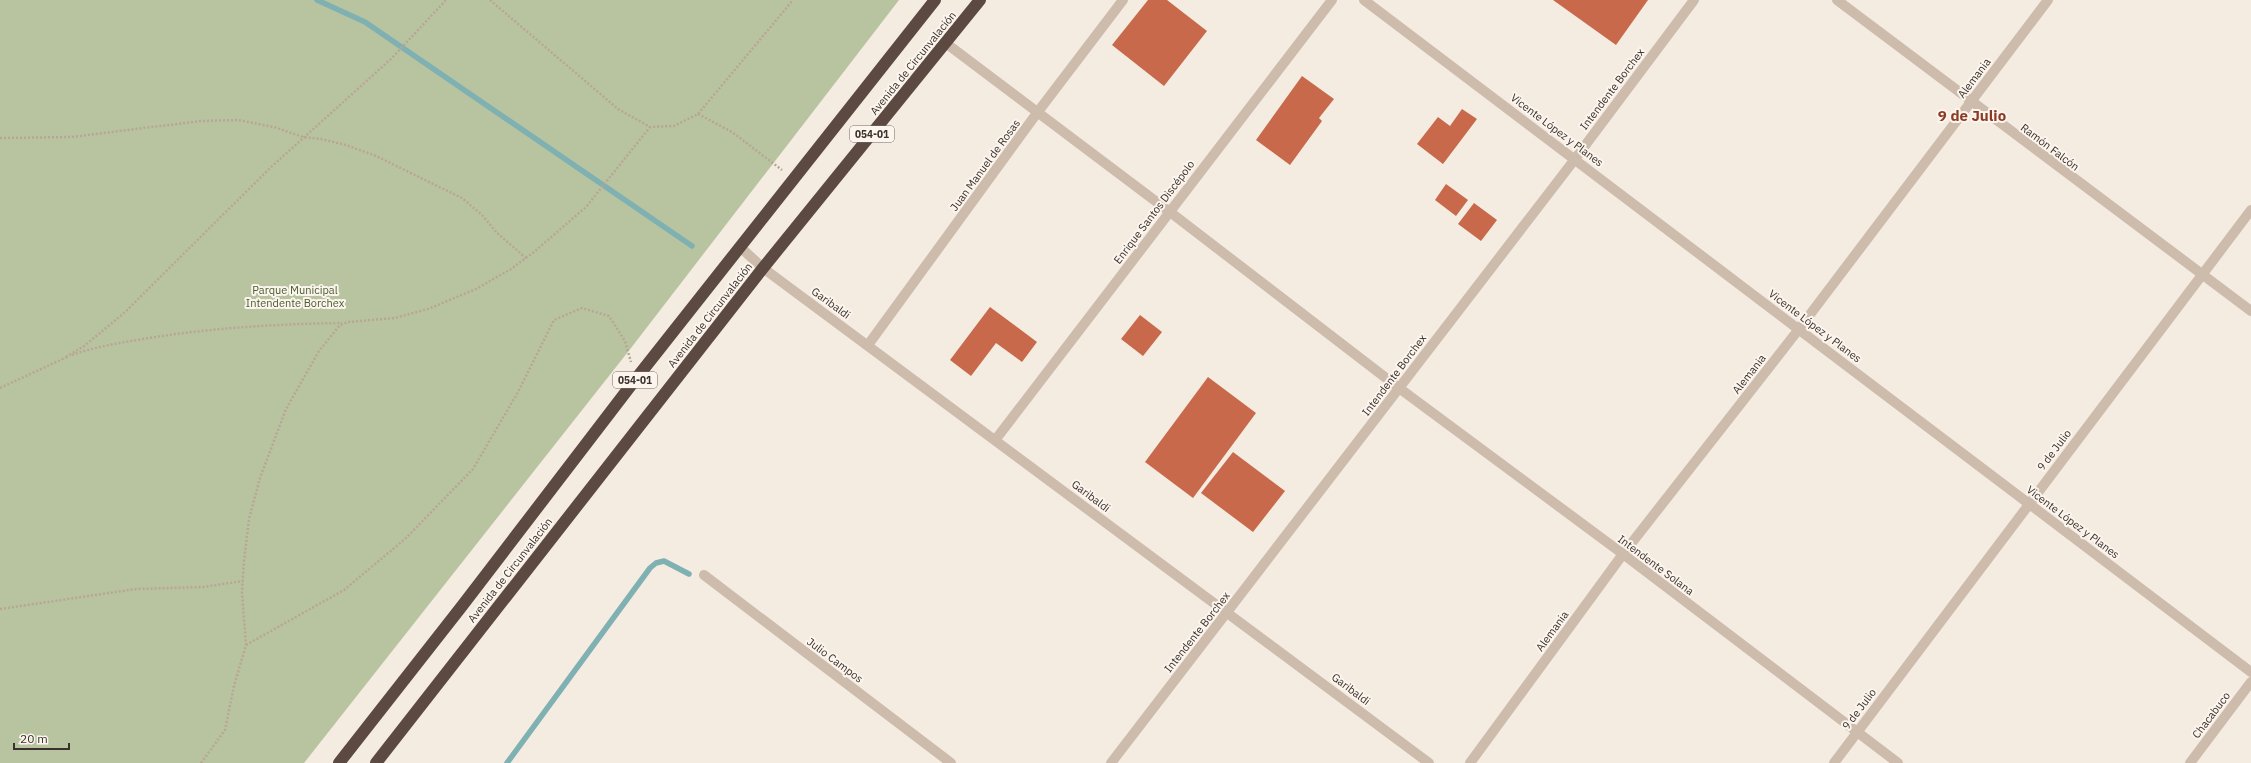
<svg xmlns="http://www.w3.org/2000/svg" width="2251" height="763" font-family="'IBM Plex Sans',sans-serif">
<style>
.green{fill:#b8c4a0}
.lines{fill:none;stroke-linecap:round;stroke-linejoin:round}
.stream{stroke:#7fb0b2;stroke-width:5.5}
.building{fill:#c8694b}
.path{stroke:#b9a596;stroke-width:2.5;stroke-dasharray:2 2;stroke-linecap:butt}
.street{stroke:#cdbbac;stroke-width:10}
.highway{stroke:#5c4a42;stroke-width:12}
.labels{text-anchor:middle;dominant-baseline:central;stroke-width:4;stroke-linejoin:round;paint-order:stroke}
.shield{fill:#fbf5ee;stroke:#756b66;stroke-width:1}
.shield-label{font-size:10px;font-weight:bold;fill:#3b302b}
.street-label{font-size:11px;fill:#3b302b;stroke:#fbf5ee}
.park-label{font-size:11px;fill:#4a5a2e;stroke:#fbf5ee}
.district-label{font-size:15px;font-weight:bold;fill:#8c3b22;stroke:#fbf5ee}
</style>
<rect width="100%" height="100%" fill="#f4ebe1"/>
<polygon class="green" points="0,0 899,0 631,348 304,763 0,763"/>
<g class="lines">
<g class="stream">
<polyline points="317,0 365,22 692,246"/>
<polyline points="507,763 650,568 656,563 664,561 689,574"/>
</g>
</g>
<g class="building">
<polygon points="1148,0 1167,0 1207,31 1164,86 1112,45"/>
<polygon points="1553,0 1648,0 1616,45"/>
<polygon points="1302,76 1334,99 1319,118 1322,121 1290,165 1256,140"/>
<polygon points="1462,109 1477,119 1443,164 1417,144 1438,117 1450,126"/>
<polygon points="1446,184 1468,200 1456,216 1435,200"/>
<polygon points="1474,203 1497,220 1481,241 1458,224"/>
<polygon points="990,307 1037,342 1022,362 996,343 971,376 950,360"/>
<polygon points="1140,315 1162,332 1143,356 1121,339"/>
<polygon points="1208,377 1256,413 1193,498 1145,462"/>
<polygon points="1233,452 1285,491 1253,532 1201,493"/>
</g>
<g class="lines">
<g class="path">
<polyline points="490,0 618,109 650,127 674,126 698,114 793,0"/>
<polyline points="698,114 732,132 782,170"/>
<polyline points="0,138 71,137 201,121 238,120 274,127 303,137 321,139 346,145 376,156 462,198 482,215 497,233 526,258"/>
<path d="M72 355C94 347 119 343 143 339 209 328 275 324 342 323"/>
<polyline points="66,357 84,346 123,314 270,168 391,59 446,0"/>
<polyline points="0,388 67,357"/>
<polyline points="0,609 136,589 203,587 243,581"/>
<polyline points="246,645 344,590 405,539 473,469 518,392 554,320 582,308 609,316 625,341 631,362"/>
<polyline points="201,763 225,730 234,686 246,645 242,592 244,561 249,519 260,478 286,409 319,351 340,325 348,322 395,318 428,309 476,289 511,269 534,252 586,207 650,127"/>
</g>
<g class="street">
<polyline points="1364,0 2251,672"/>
<polyline points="1837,0 2251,311"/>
<polyline points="947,44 1170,212 1399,388 1623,554 1898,763"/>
<polyline points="740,247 763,268 1429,763"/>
<polyline points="868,345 1037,113 1123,0"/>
<polyline points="996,439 1332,0"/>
<polyline points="704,575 951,763"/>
<polyline points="1111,763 1575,159 1694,0"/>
<polyline points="1470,763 1623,554 1799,329 2048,0"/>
<polyline points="1834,763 2251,210"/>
<polyline points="2190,763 2251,682"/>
</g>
<g class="highway">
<polyline points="339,763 462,606 635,380 935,0"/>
<polyline points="376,763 763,268 980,0"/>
</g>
</g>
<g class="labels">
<g class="shield">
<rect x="850" y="126" width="44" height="16" rx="3"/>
<rect x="613" y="372" width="44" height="16" rx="3"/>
</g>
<g class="shield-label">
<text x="872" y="134">054-01</text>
<text x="635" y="380">054-01</text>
</g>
<g class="street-label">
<text transform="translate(913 63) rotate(-51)">Avenida de Circunvalación</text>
<text transform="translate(1974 78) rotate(-53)">Alemania</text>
<text transform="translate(1612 89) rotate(-53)">Intendente Borchex</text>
<text transform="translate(1557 130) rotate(37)">Vicente López y Planes</text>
<text transform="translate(2050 147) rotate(37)">Ramón Falcón</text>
<text transform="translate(985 165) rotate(-54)">Juan Manuel de Rosas</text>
<text transform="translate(1154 212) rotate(-53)">Enrique Santos Discépolo</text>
<text transform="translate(831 303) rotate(36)">Garibaldi</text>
<text transform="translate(710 315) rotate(-52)">Avenida de Circunvalación</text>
<text transform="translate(1815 326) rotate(37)">Vicente López y Planes</text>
<text transform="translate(1749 374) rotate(-52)">Alemania</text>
<text transform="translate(1394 375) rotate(-53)">Intendente Borchex</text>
<text transform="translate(2054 450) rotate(-53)">9 de Julio</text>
<text transform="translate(1091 496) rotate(37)">Garibaldi</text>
<text transform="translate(2073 522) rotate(37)">Vicente López y Planes</text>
<text transform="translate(1656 565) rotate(37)">Intendente Solana</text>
<text transform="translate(510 570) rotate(-52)">Avenida de Circunvalación</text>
<text transform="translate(1552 631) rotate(-54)">Alemania</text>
<text transform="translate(1197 632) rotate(-52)">Intendente Borchex</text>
<text transform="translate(835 660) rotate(37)">Julio Campos</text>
<text transform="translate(1351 689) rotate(37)">Garibaldi</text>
<text transform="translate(1859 709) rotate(-53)">9 de Julio</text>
<text transform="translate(2211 715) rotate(-53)">Chacabuco</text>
</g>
<g class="park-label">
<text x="295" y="290">Parque Municipal<tspan x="295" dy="13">Intendente Borchex</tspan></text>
</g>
<g class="district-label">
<text x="1972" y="115">9 de Julio</text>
</g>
</g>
<path d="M14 743v6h55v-6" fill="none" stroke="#3b302b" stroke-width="2"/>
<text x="20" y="743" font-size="12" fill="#3b302b" stroke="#fbf5ee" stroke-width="3" paint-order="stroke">20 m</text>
</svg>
